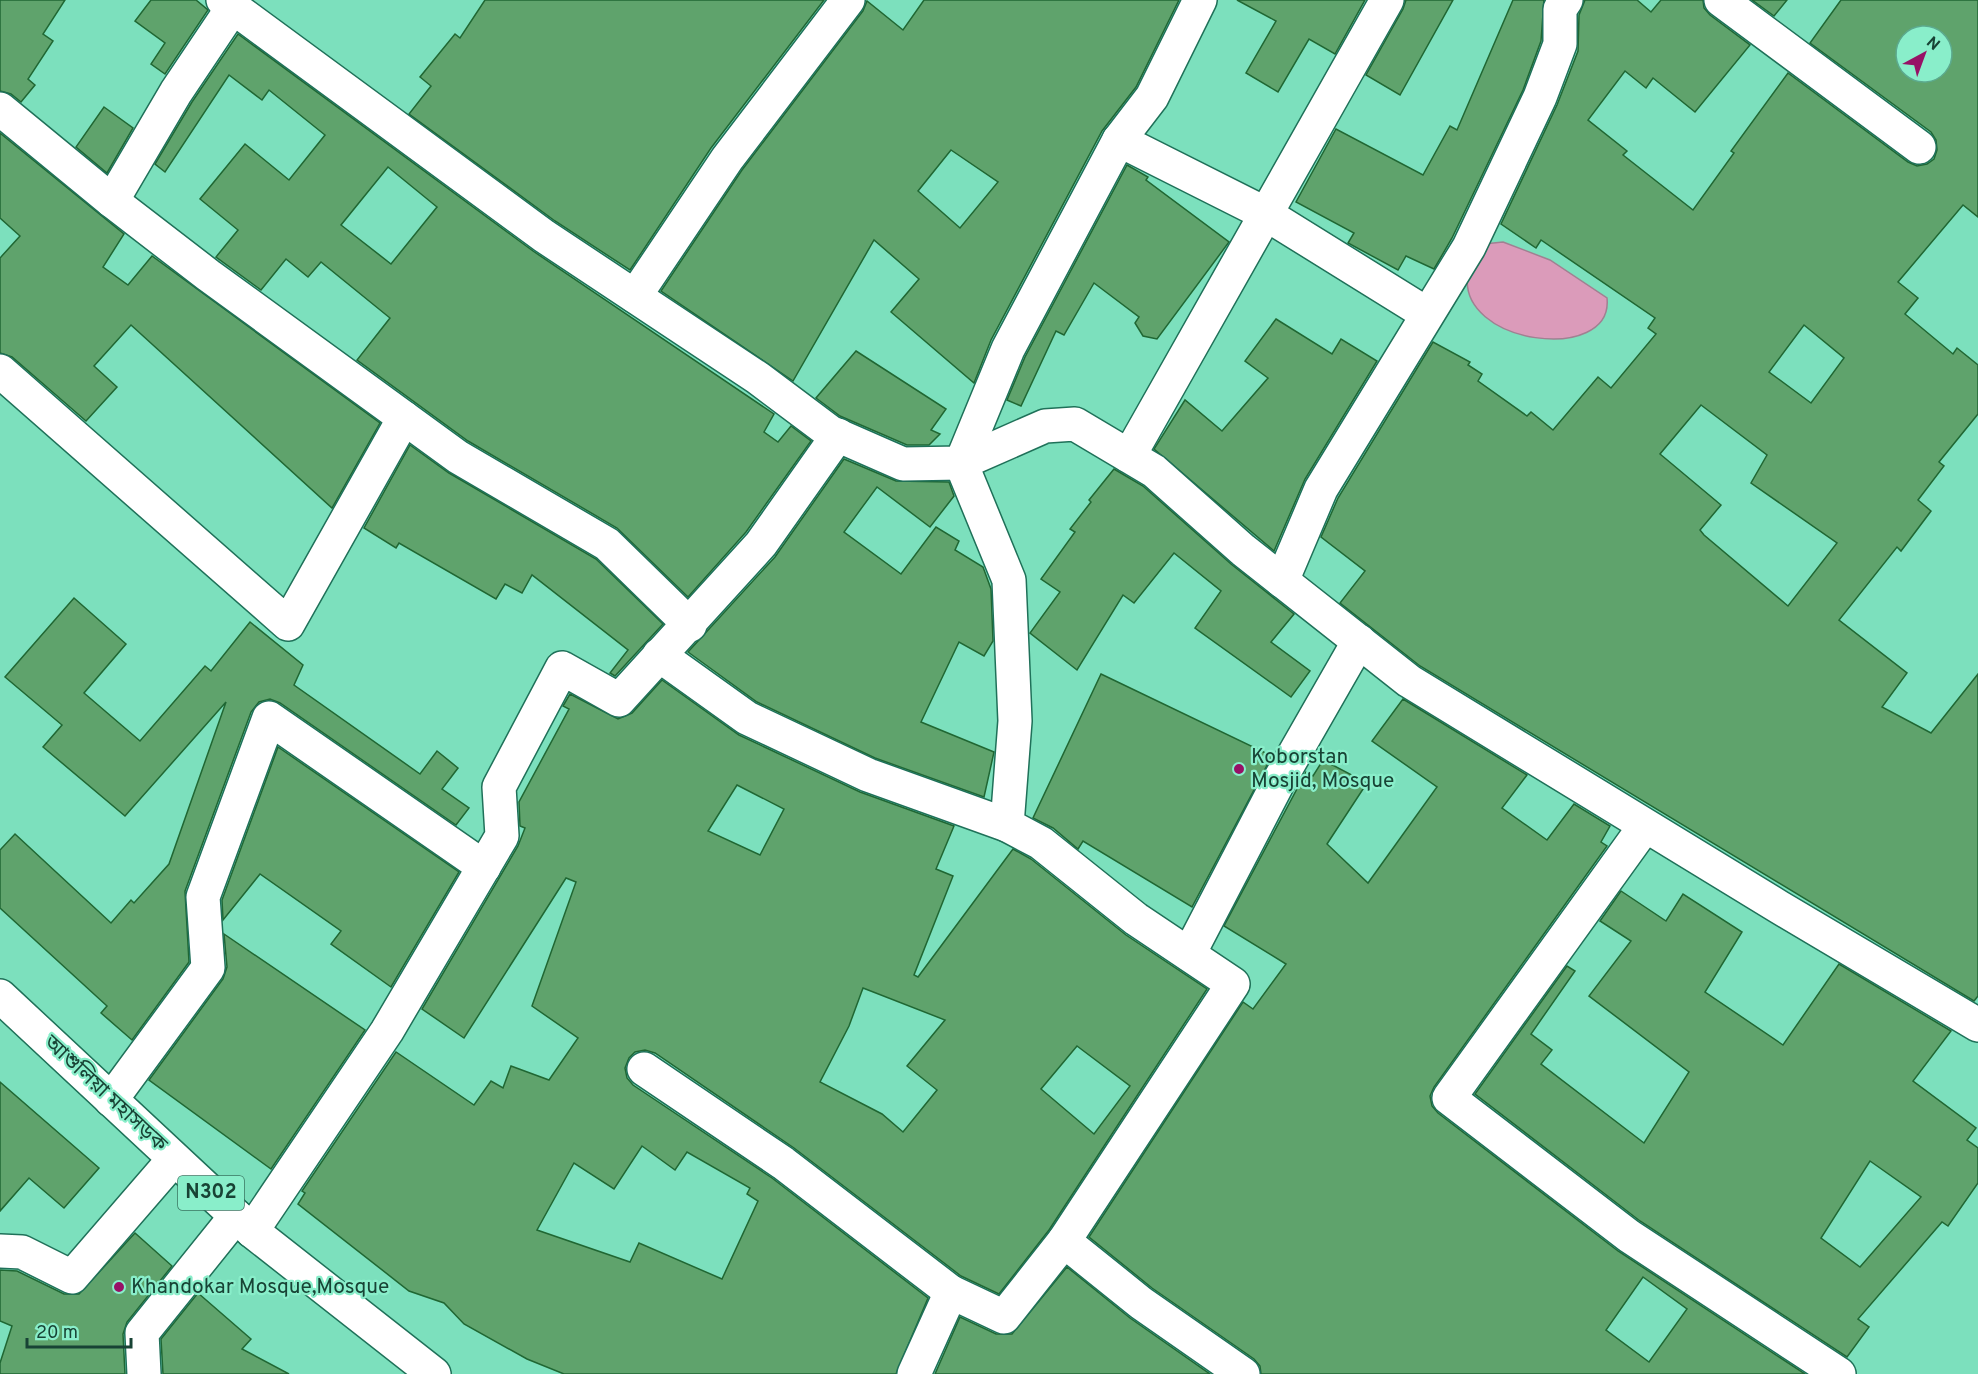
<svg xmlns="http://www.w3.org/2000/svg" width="1978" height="1374" font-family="Overpass,'Noto Sans Bengali',sans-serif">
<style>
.water{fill:#db9bba;stroke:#a08192;stroke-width:1.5}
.building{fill:#5fa36c;stroke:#206733;stroke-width:1.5;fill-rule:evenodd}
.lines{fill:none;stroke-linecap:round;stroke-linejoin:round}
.street-casing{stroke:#1f7159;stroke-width:36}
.highway-casing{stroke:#1f7159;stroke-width:36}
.street{stroke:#fff;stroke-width:33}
.highway{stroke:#fff;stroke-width:33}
.poi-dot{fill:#971166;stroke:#89eeca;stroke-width:2}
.labels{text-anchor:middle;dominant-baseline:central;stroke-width:4.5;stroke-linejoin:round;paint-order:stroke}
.shield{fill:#89eeca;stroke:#3a7662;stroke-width:1.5}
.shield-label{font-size:20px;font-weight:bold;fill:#184335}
.poi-label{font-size:21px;fill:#184335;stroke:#89eeca;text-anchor:start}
.street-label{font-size:21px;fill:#184335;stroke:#89eeca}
</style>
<rect width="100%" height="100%" fill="#7ce0bd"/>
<path class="water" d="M1503 242 1550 260 1607 298C1614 365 1455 345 1468 273 1470 263 1480 253 1484 244Z"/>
<g class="building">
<polygon points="0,0 65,0 43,34 53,41 28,79 35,85 21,102 11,94 0,91"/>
<polygon points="151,0 196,0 208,10 165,74 151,64 165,43 135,21"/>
<polygon points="485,0 824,0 711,148 630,270 555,221 409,114 431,86 420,77 455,34 460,38"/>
<path d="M924 0H1179L1136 87 1102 131 991 340 974 383 891 312 919 279 874 240 793 381 661 291 742 170 863 11 867 1 903 30ZM951 150 998 182 960 228 918 191Z"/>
<polygon points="1237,0 1365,0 1335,54 1309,39 1278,92 1246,73 1276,21"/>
<polygon points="1406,0 1453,0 1400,95 1366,75 1403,9"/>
<polygon points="1513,0 1544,0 1541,41 1523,90 1452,238 1434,269 1406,256 1398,270 1348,243 1354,233 1296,202 1336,129 1423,175 1450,126 1457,130"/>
<path d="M1585 0H1637L1651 12 1661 0H1703L1704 8 1710 15 1750 45 1695 112 1653 78 1646 88 1625 71 1588 120 1627 151 1623 155 1693 210 1734 153 1731 151 1788 73 1908 162 1917 166 1927 164 1934 159 1937 150 1936 140 1931 132 1810 43 1841 0H1978V217L1963 205 1898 282 1918 298 1905 314 1953 354 1957 348 1978 365V414L1939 462 1944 466 1918 500 1931 511 1901 551 1897 547 1839 620 1907 673 1882 707 1931 733 1978 674V996L1974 1001 1420 666 1340 603 1365 571 1321 537 1338 498 1433 342 1470 362 1468 365 1482 374 1478 381 1527 416 1531 412 1553 430 1598 377 1611 388 1656 334 1648 328 1655 318 1541 240 1536 248 1501 224 1557 105 1578 51 1579 15ZM1906 36H1942V72H1906ZM1804 325 1844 358 1811 403 1769 372ZM1701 405 1767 455 1751 483 1837 543 1788 606 1704 535 1700 530 1721 505 1660 454Z"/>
<polygon points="1752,0 1787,0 1774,16"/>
<path d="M238 34 533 251 774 414 764 432 778 442 791 426 811 441 746 532 688 597 617 528 468 441 357 360 390 318 321 262 308 277 286 259 261 290 216 257 238 230 200 199 245 144 289 180 325 135 269 90 262 100 229 75 165 172 155 164 192 102ZM388 167 437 207 391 264 341 225Z"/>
<polygon points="104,107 133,128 107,173 76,147"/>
<polygon points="0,133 124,234 103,267 128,285 152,256 380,423 332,508 131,325 94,366 117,387 86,421 12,357 0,353 0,258 20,236 0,218"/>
<polygon points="1127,165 1148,177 1146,180 1229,242 1157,339 1143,336 1135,323 1139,317 1094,283 1064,335 1056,331 1021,406 1007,400 1025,357"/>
<polygon points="1276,319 1332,354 1341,339 1377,361 1305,479 1274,551 1154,449 1185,400 1222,431 1268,378 1245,361"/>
<polygon points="856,351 946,409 931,430 940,434 929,445 907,445 840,416 816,398"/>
<polygon points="410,445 449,473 596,559 663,624 615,676 610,673 628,650 532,575 522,593 505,584 496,599 399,543 396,548 364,528"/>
<polygon points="844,459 896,481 949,482 954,496 930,527 877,487 844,532 901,574 936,527 959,541 955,550 983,567 991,589 993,641 984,656 959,642 921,722 994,752 984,797 875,758 757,702 688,652 775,557"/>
<polygon points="1114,469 1143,486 1231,564 1294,614 1271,642 1310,671 1291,697 1195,628 1221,591 1174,553 1134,603 1123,595 1077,670 1030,633 1060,592 1041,579 1075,532 1070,529 1091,502 1089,500"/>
<polygon points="74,598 126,644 84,693 140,741 205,666 211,671 250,622 303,665 294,685 420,774 437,751 458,768 442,789 469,808 456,825 280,703 270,699 259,702 251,712 185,891 189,962 132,1040 101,1013 107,1006 0,908 0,850 15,834 111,923 131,900 134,903 169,864 226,702 125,816 43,747 62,725 5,677"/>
<polygon points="1101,674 1272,756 1192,907 1083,841 1078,849 1053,828 1033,818"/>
<path d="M662 680 739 735 860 792 954 826 936 869 953 876 914 975 918 977 1013 849 1031 859 1126 935 1207 989 1049 1230 999 1294 961 1276 794 1148 655 1053 645 1050 635 1052 629 1058 625 1068 627 1078 633 1085 772 1178 928 1298 896 1374H564L527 1359 464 1324 444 1303 409 1291 298 1204 305 1193 302 1191 396 1052 474 1105 491 1081 503 1088 511 1066 549 1080 578 1038 532 1006 576 882 566 878 464 1038 422 1009 518 846 525 828 520 826 519 802 569 709 563 706 570 694 618 719 632 713ZM737 785 784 809 760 855 708 831ZM863 988 945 1020 907 1066 937 1090 903 1132 882 1114 820 1082 849 1026ZM1077 1046 1130 1086 1094 1134 1041 1089ZM642 1146 675 1170 687 1152 750 1188 747 1194 758 1201 722 1279 639 1243 630 1262 537 1230 574 1163 614 1189Z"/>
<path d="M1403 699 1527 775 1502 808 1547 840 1574 804 1610 826 1601 842 1607 846 1434 1087 1430 1096 1432 1106 1438 1113 1618 1251 1805 1374H1261L1260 1366 1254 1359 1152 1288 1089 1237 1243 1002 1253 1009 1286 964 1224 926 1306 772 1313 776 1323 760 1367 783 1327 844 1368 883 1437 787 1372 741ZM1643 1277 1687 1309 1649 1362 1606 1330Z"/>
<polygon points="278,747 459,872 391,987 331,944 341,931 260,874 223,920 222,900"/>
<path d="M1621 891 1666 921 1683 894 1742 932 1705 992 1783 1045 1839 964 1951 1031 1913 1081 1976 1128 1967 1140 1978 1148V1183L1948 1226 1942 1222 1858 1319 1869 1327 1847 1357 1640 1221 1475 1094 1567 966 1575 971 1531 1034 1552 1050 1541 1064 1644 1143 1689 1072 1589 996 1631 941 1600 921ZM1870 1161 1921 1197 1860 1267 1821 1238Z"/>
<polygon points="224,934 365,1030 271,1169 149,1080 223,979 227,967"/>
<polygon points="0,1082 99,1168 64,1208 29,1178 0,1211"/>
<polygon points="135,1233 172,1266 127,1322 123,1334 125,1374 0,1374 0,1363 12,1326 0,1321 0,1270 17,1271 64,1294 79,1294"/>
<polygon points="1067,1267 1130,1318 1210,1374 935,1374 960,1317 996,1334 1012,1334"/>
<polygon points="198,1293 251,1339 242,1349 289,1374 163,1374 161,1339"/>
</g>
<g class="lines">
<g class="street-casing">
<g id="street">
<polyline points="223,0 544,236 758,378 830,432 903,464 961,463 1045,426 1075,424 1154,471 1243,550 1409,681 1779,907 1978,1025"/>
<polyline points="1721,0 1919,147"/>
<polyline points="0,109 112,201 208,275 458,457 607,544 690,625"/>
<polyline points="1119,140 1266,214 1427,314"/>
<polyline points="112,201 176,92 233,7"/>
<polyline points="635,296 727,159 848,0"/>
<polyline points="0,371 288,624 404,418"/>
<polyline points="1129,456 1387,0"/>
<polyline points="1282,581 1321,489 1469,247 1540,97 1560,44 1560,9 1566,0"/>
<polyline points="659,655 747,718 868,775 1007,825"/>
<polyline points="1645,826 1449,1098 1629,1236 1839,1374"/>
<polyline points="1189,954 1280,779 1359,641"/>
<polyline points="644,1069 783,1163 951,1292"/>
<polyline points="111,1100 208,968 203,897 269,718 484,867"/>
<polyline points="252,1231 387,1031 502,836 499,787 562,668 619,700 761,544 838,435"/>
<polyline points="1064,1241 1233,984 1136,919 1041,843 1007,825 1015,721 1009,580 961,463 1008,349 1119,140 1152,97 1200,0"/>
<polyline points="0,1251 22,1252 72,1277 174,1159"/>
<polyline points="144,1374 142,1333 236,1216"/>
<polyline points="914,1374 951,1292 1004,1317 1064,1241 1141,1303 1243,1374"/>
</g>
</g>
<g class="highway-casing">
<polyline id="highway" points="0,996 252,1231 434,1374"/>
</g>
<use href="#street" class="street"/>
<use href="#highway" class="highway"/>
</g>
<g class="poi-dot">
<circle cx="1239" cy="769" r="6"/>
<circle cx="119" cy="1287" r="6"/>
</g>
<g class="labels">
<rect class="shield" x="178" y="1176" width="66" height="34" rx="4.5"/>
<g class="shield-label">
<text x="211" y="1193">N302</text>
</g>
<g class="poi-label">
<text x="1251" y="757">Koborstan<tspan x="1251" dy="24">Mosjid, Mosque</tspan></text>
<text x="131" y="1287">Khandokar Mosque,Mosque</text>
</g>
<g class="street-label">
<text transform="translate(105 1094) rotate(43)">আশুলিয়া মহাসড়ক</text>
</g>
</g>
<g transform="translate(1924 54) rotate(41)"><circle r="28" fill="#89eeca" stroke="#5caa8e" stroke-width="1.5"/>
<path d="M0-4.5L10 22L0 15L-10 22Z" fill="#971166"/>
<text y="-9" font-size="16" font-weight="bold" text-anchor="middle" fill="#184335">N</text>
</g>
<path d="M27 1338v9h104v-9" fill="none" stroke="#184335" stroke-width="3"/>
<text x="36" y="1338" font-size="18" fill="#184335" stroke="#89eeca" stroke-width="4.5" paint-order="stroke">20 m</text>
</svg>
